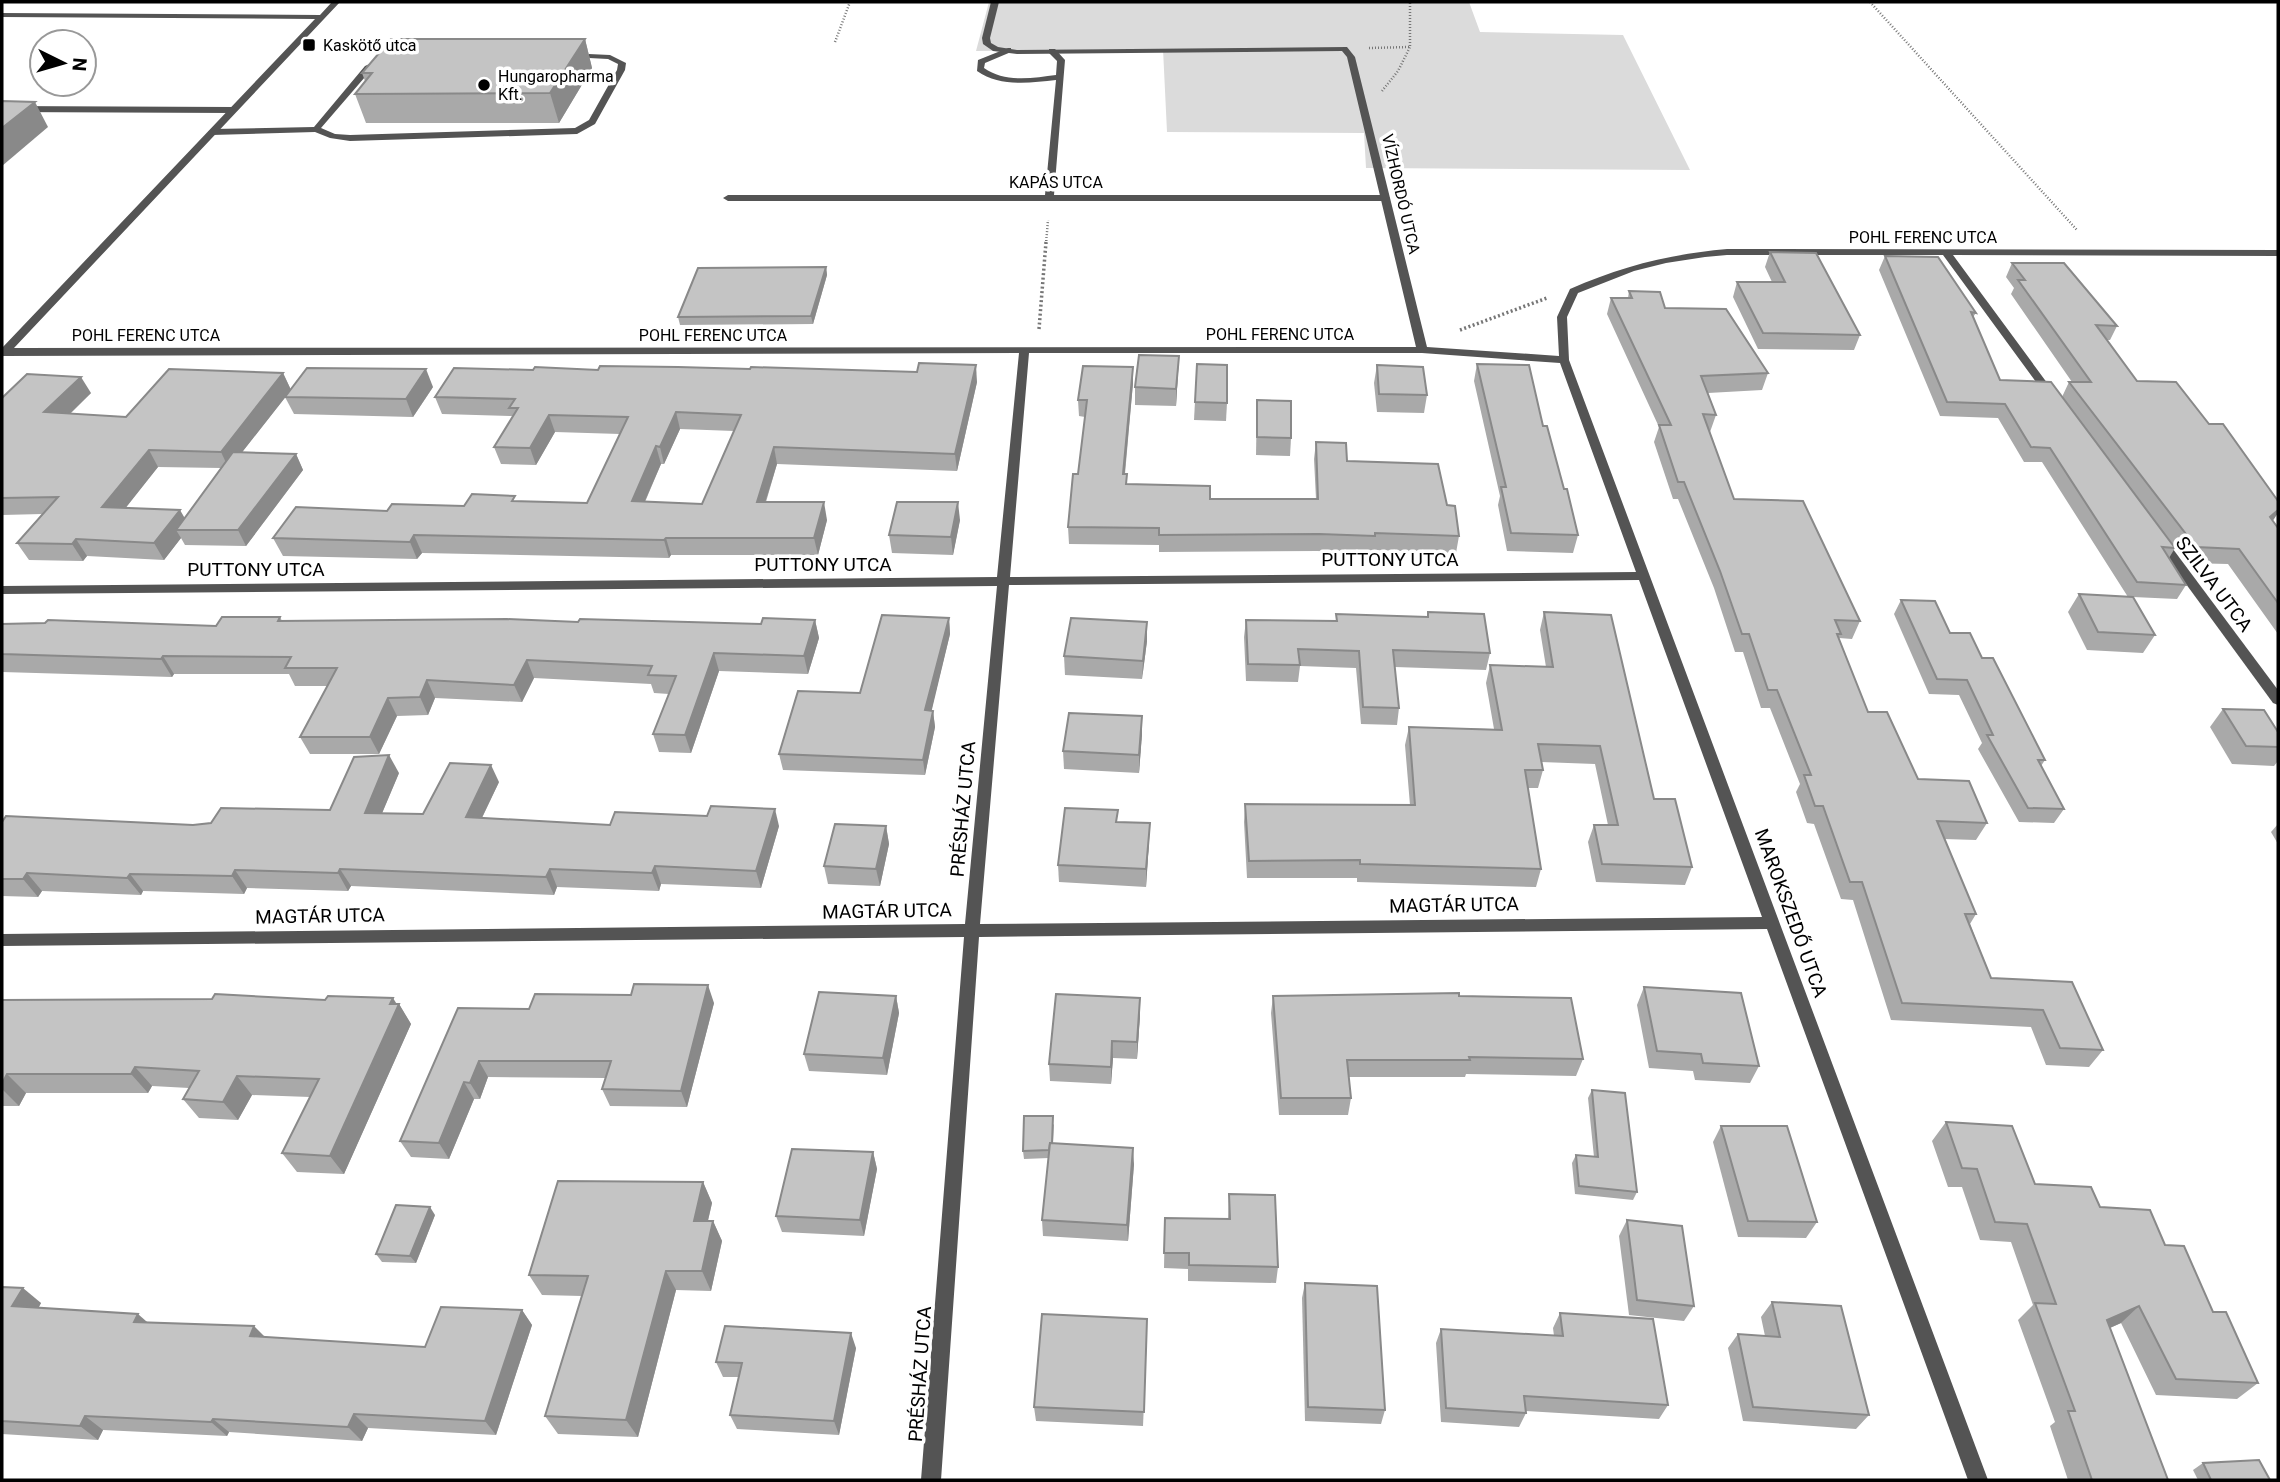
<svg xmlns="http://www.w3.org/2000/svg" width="2280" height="1482" font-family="Roboto,sans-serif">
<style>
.green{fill:#dbdbdb}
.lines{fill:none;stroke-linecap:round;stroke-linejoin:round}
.path-far1{stroke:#767676;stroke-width:2.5;stroke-dasharray:1 2;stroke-linecap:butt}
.path{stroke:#767676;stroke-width:3.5;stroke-dasharray:2 2.5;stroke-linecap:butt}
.service{fill:#545454;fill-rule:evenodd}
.minor{fill:#545454;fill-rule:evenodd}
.wall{fill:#a9a9a9;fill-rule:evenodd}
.shaded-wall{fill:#898989}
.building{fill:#c4c4c4;stroke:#898989;stroke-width:2;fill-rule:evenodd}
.poi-dot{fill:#000;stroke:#fff;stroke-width:2.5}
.labels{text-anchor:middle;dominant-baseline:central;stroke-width:7;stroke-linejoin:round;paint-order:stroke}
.far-poi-label{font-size:16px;fill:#000;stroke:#fff;text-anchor:start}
.far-street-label{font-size:16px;fill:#000;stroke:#fff}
.street-label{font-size:19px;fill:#000;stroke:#fff}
</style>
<rect width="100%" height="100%" fill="#fff"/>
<polygon class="green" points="989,2 1469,2 1480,32 1623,35 1690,170 1366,168 1364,133 1167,132 1163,49 976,51"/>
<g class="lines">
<g class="path-far1">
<polyline points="1870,2 2077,230"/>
<polyline points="835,42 850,2"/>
<polyline points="1369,48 1410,47 1410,2"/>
<polyline points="1382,91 1398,71 1410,47"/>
<polyline points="1046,244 1048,220"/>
</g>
<g class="path">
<polyline points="1039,329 1046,242"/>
<polyline points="1460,330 1547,298"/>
</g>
<g class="service">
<path d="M1008 48H1011V52L985 63 984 68C1005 83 1033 78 1056 75L1057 61 1049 53V49H1055L1065 60 1054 195H1385L1390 198 1385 201H728L723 198 728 195H1045L1056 80C1029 83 1000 87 977 71L978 60Z"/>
<polygon points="567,53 610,55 626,63 625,70 595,124 577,134 350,141 330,138 315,132 212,135 208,132 212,129 314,127 365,66 376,61 380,63 371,70 321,128 335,134 350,135 575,128 589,120 617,70 618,64 608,59 570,57 567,57"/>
<polygon points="2,106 233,107 237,110 233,113 2,112"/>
</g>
<g class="minor">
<path d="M332 2H340L14 348 1416 347 1347 57 1342 51 1017 54 993 51 983 44 982 38 991 2H999L990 38 991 43 998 47 1017 50 1347 47 1355 57 1427 347 1559 356 1557 317 1570 289C1622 266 1671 254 1727 249L2278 250V256L1953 255 2056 395 2051 398 2047 397 1943 255H1727L1705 257 1666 263 1634 271 1578 293 1567 317 1569 360 1988 1480H1968L1767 929 979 937 941 1480H921L964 937 2 946V934L965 924 997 586 2 594V586L997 577 1019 353 2 356V348L315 19 2 17V13L320 15ZM1029 353H1422L1560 363 1636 572 1010 577ZM1639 580 1762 917 980 924 1009 585Z"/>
<polygon points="2160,536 2164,537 2278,690 2278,705 2273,703 2156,543 2154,540"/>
</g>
</g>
<g class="wall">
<polygon points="585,39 592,68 559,123 366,123 355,94 365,81 362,73"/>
<polygon points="1770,252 1860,335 1854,350 1758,349 1733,297 1737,282 1772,282 1765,267"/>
<polygon points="1885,256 1976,313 1973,317 2000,380 2062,397 2069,382 2072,382 2011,294 2014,288 2006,277 2012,263 2117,326 2110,340 2107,340 2137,381 2273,521 2278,528 2278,634 2228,564 2186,563 2175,548 2169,558 2186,585 2177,599 2133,597 2155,635 2143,653 2087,650 2068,612 2079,594 2128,597 2042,462 2024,462 1998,418 1940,416 1879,270"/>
<polygon points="826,267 827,275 813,324 680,325 678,317"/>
<polygon points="1629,291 1665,308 1768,373 1762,390 1708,393 1716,415 1710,432 1734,499 1860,621 1852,639 1839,638 1868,712 1918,779 1987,823 1976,840 1944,839 1976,914 1970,924 1991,978 2072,982 2103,1050 2089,1067 2046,1065 2031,1027 1891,1020 1853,900 1841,899 1814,824 1807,823 1796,792 1800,784 1770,708 1761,708 1743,652 1735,652 1714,588 1678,499 1673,499 1654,442 1659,427 1607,314 1611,298 1628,298"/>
<polygon points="1179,356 1176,406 1135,405 1135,387"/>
<polygon points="1197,364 1227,403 1226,421 1194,420"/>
<polygon points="1477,364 1543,426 1578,535 1573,553 1507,551 1498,505 1500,496 1474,381"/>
<polygon points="1377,365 1427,395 1424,413 1377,412 1374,383"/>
<polygon points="1133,367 1133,383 1125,474 1127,484 1210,499 1316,499 1314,459 1316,442 1347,461 1447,505 1459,536 1456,553 1373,550 1373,553 1317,551 1159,552 1159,545 1069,544 1068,527 1078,474 1085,417 1079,416 1078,400"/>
<path d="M283 373 291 390 242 452 296 454 303 470 246 546 185 545 181 538 164 560 87 556 83 561 29 560 17 543 42 514 2 515V398L91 393 70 414 126 417ZM158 467 221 468 185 518 125 508Z"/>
<path d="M977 382 957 471 777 464 766 502 827 520 818 555H671L669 558 422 553 417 559 283 556 273 538 387 511 464 506 517 501 587 503 620 434 555 432 536 465 501 464 494 447 513 417 512 416 442 414 435 397ZM680 429 734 431 702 504 645 502 661 464H664Z"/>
<polygon points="433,387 413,417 294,414 285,397"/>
<polygon points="1257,400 1291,438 1290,456 1256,455"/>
<polygon points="960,520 953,555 892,553 889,535"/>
<polygon points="1901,600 1950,633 1982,658 2045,760 2041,766 2064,809 2054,823 2019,822 1978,749 1982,743 1959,695 1929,694 1894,614"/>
<polygon points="1428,612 1490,653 1486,670 1395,667 1399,708 1397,725 1361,724 1356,668 1300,666 1298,682 1246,681 1244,637 1246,620 1336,621 1336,614 1427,617"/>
<polygon points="1544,612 1692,867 1685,885 1596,882 1588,842 1594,825 1608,825 1595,764 1541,762 1543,770 1538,788 1528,788 1541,869 1536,887 1357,882 1357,878 1247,878 1244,822 1245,804 1410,805 1405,745 1409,727 1494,729 1486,683 1490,665 1546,667 1540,630"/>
<polygon points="280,617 282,621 761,624 815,620 819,638 808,674 719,671 691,753 659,752 653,734 669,694 654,693 651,684 534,678 522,702 435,698 428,715 397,716 379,754 310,754 300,737 328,686 295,686 289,674 174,674 172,677 2,672 2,624 216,626"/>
<polygon points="949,618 950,634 931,711 933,711 935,727 925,775 783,770 779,754 860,693"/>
<polygon points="1147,622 1147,641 1142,679 1065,675 1064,656"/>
<polygon points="2223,709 2278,732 2278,761 2274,766 2232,764 2210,727"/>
<polygon points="1142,734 1139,773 1064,769 1063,751"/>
<polygon points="399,773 382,813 423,814 499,782 482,818 610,825 779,826 761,888 661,884 659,891 557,887 554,895 351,886 348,891 247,888 244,894 143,891 141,895 42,891 38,897 2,896 2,822 193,825 330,810"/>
<polygon points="1118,822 1149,841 1146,887 1059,882 1058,865"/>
<polygon points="2278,824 2278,844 2271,832"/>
<polygon points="886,826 889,844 880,886 828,884 824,866"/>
<polygon points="1644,987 1759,1066 1750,1083 1695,1080 1693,1071 1649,1068 1637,1005"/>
<polygon points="896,996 899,1013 887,1075 809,1071 804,1054"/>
<polygon points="1273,996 1459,996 1583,1059 1576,1076 1466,1074 1465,1077 1349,1077 1351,1098 1348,1115 1279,1115 1271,1013"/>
<polygon points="2,1000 399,1004 411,1024 344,1174 297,1172 282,1153 310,1097 252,1095 238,1120 199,1118 183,1099 189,1088 152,1086 148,1093 26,1093 19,1106 2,1106"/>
<polygon points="714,1003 687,1107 610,1106 602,1089 606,1078 488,1077 480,1099 474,1099 449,1159 411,1157 400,1141 529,1009"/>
<polygon points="1140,1015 1137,1059 1113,1058 1111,1084 1050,1081 1049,1064"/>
<polygon points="1592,1090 1637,1192 1633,1200 1575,1194 1572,1163 1576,1155 1594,1157 1588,1098"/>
<polygon points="1946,1122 2035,1184 2100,1207 2165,1245 2213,1312 2258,1383 2237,1399 2156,1395 2121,1323 2110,1328 2168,1480 2068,1480 2050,1426 2055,1422 2018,1320 2033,1305 2011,1242 1980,1240 1962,1187 1948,1187 1932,1141"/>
<polygon points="1054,1124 1053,1143 1134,1164 1128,1241 1043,1236 1042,1220 1049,1158 1024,1159 1023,1151"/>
<polygon points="1721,1126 1817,1222 1806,1238 1738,1237 1713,1142"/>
<polygon points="873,1152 877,1169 864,1236 782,1232 776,1216"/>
<polygon points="703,1182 712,1203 708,1221 713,1221 722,1241 711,1291 676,1290 638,1437 558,1434 545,1416 582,1296 542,1295 529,1275"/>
<polygon points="1229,1194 1278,1267 1276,1283 1188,1281 1188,1269 1164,1268 1165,1218 1228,1219"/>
<polygon points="435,1215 416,1263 382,1262 376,1254"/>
<polygon points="1627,1220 1694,1306 1684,1321 1629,1315 1619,1236"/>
<polygon points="1305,1283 1385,1410 1381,1424 1305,1421 1302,1298"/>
<polygon points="2,1287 41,1303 38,1308 265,1337 425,1347 522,1310 532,1325 496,1435 368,1428 362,1441 229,1432 227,1436 103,1430 98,1440 2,1434"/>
<polygon points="1772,1302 1869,1415 1856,1429 1743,1421 1728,1348 1738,1334 1765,1336 1761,1317"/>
<polygon points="1560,1313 1668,1405 1659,1419 1526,1411 1526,1413 1519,1427 1441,1422 1436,1343 1441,1329 1554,1336 1553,1328"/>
<polygon points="1147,1334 1143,1426 1036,1421 1034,1407"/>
<polygon points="856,1348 839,1435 737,1429 730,1415 739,1377 723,1377 716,1362"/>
<polygon points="2203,1463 2270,1480 2198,1480 2193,1470"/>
</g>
<g class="shaded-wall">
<polygon points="585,39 592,68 559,123 550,93"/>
<polygon points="35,102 48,127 2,166 2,128"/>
<polygon points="826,267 827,275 813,324 811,316"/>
<polygon points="1179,356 1178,373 1176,406 1176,389"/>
<polygon points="976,365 977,382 957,471 955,454"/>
<polygon points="1133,367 1133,383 1123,491 1123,474"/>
<polygon points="426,369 433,387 413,417 406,399"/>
<polygon points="283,373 291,390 229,469 221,452"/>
<polygon points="81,377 91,393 54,429 44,412"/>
<polygon points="676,412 680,429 664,464 660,447"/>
<polygon points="549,415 555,432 536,465 530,448"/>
<polygon points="656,446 661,464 637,519 632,501"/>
<polygon points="774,447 777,464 760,519 757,502"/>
<polygon points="149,450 158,467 113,524 102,507"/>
<polygon points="296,454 303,470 246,546 238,530"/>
<polygon points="824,502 827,520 818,555 814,538"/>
<polygon points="958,502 960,520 953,555 951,537"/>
<polygon points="180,510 190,527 176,530 181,538 164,560 154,543"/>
<polygon points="2278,510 2278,513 2272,522 2270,517"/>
<polygon points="414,535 422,553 417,559 410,542"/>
<polygon points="666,538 671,555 669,558 664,540"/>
<polygon points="76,539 87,556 83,561 72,544"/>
<polygon points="949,618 950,634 928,726 925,710"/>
<polygon points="815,620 819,638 808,674 804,656"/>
<polygon points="1147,622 1147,641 1142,679 1143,661"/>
<polygon points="714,653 719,671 691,753 685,735"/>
<polygon points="163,656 174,674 172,677 161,659"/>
<polygon points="527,660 534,678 522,702 514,685"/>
<polygon points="427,680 435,698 428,715 420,697"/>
<polygon points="388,698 397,716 379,754 370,737"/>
<polygon points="933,711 935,727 925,775 923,760"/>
<polygon points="1142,716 1142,734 1139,773 1139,755"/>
<polygon points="389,755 399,773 375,830 365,813"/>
<polygon points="491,765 499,782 474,834 466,817"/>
<polygon points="775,809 779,826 761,888 756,871"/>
<polygon points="1150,823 1149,841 1146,887 1146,869"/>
<polygon points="886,826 889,844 880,886 876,869"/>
<polygon points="655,866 661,884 659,891 652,873"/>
<polygon points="340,869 351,886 348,891 338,873"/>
<polygon points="550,869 557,887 554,895 546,877"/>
<polygon points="235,870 247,888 244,894 232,876"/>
<polygon points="27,873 42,891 38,897 23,879"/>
<polygon points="130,874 143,891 141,895 127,878"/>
<polygon points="708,985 714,1003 687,1107 681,1091"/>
<polygon points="896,996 899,1013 887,1075 883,1058"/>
<polygon points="393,998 398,1006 399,1004 411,1024 344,1174 330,1156"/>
<polygon points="1140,998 1140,1015 1137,1059 1137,1042"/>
<polygon points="1112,1041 1113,1058 1111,1084 1111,1067"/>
<polygon points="479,1061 488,1077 480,1099 470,1083"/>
<polygon points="135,1067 152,1086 148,1093 131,1074"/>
<polygon points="7,1074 26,1093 19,1106 2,1089 2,1084"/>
<polygon points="237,1076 252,1095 238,1120 223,1102"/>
<polygon points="464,1082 474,1099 449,1159 439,1143"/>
<polygon points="1133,1148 1134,1164 1128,1241 1127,1225"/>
<polygon points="873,1152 877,1169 864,1236 860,1220"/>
<polygon points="703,1182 712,1203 703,1241 694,1221"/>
<polygon points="430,1207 435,1215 416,1263 410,1256"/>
<polygon points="713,1221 722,1241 711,1291 702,1271"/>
<polygon points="666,1271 676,1290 638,1437 626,1420"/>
<polygon points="23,1288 41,1303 31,1322 12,1306"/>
<polygon points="2139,1306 2121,1323 2089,1337 2107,1320"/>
<polygon points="522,1310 532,1325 496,1435 485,1421"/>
<polygon points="138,1314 155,1329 134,1322"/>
<polygon points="254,1326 269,1341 250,1336"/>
<polygon points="851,1333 856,1348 839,1435 834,1421"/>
<polygon points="354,1414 368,1428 362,1441 348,1427"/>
<polygon points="85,1416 103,1430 98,1440 80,1426"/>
<polygon points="213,1419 229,1432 227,1436 211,1422"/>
</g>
<g class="building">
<polygon points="391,39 585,39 550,93 355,94 372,73 362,73"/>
<polygon points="2,101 35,102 2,128"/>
<polygon points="1770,252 1816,253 1860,335 1763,333 1737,282 1785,282"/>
<polygon points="1885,256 1938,257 1976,313 1971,312 2000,380 2051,382 2175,548 2162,547 2186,585 2137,582 2050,448 2031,447 2005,404 1947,402"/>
<polygon points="2012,263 2064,263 2117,326 2096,325 2137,381 2176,382 2209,424 2223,424 2278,501 2278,510 2270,517 2278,528 2278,603 2239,549 2196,547 2069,382 2091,382 2018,280 2025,280"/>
<polygon points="826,267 811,316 678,317 698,268"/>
<polygon points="1629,291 1660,292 1665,308 1726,309 1768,373 1701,376 1716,415 1703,414 1734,499 1803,501 1860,621 1835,620 1841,634 1837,634 1868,712 1887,712 1918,779 1969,781 1987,823 1937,821 1976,914 1965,914 1991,978 2072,982 2103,1050 2060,1048 2043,1010 1902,1003 1862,882 1850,882 1823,806 1815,806 1804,775 1811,775 1777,690 1768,690 1749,634 1742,634 1720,571 1684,482 1678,482 1659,425 1671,425 1611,298 1632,298"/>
<polygon points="1139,355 1179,356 1176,389 1135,387"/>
<path d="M919 363 976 365 955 454 774 447 757 502H824L814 538H666L664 540 414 535 410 542 273 538 296 507 387 511 392 504 464 506 472 494 515 496 512 501 587 503 628 417 549 415 530 448 494 447 518 408H509L515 399 435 397 454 368 533 370 535 367 598 370 600 366 678 367 750 369 751 367 917 372ZM676 412 741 415 702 504 632 501 656 446 660 447Z"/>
<polygon points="1197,364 1227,365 1227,403 1195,402"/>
<polygon points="1477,364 1529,365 1543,426 1547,426 1564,489 1567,489 1578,535 1511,533 1501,487 1506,487"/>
<polygon points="1377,365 1423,367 1427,395 1379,394"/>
<polygon points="1083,366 1133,367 1123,474 1127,474 1126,484 1210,486 1210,499 1318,499 1316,442 1346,443 1347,461 1438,464 1447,505 1455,506 1459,536 1375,533 1375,536 1319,534 1159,535 1159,528 1068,527 1073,474 1078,474 1087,400 1078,400"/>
<polygon points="307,368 426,369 406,399 285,397"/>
<polygon points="169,369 283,373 221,452 149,450 102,507 180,510 154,543 76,539 72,544 17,543 58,497 2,498 2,398 27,374 81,377 44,412 126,417"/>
<polygon points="1257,400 1291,401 1291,438 1257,437"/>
<polygon points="233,452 296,454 238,530 176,530"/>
<polygon points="897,502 958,502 951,537 889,535"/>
<polygon points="2079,594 2133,597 2155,635 2098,632"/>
<polygon points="1901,600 1935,601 1950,633 1970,633 1982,658 1993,658 2045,760 2038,760 2064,809 2028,808 1987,735 1993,735 1967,680 1937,679"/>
<polygon points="1428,612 1484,614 1490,653 1393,650 1399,708 1363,707 1359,651 1298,649 1300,665 1248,664 1246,620 1337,621 1336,614 1428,617"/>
<polygon points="1544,612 1611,615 1654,799 1675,799 1692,867 1602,864 1594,825 1618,825 1600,746 1538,744 1543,770 1525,770 1541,869 1360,864 1360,860 1249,861 1245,804 1415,805 1409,727 1502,730 1490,665 1553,667"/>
<polygon points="882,615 949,618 925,710 933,711 923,760 779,754 798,691 860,693"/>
<polygon points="222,617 280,617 278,621 507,619 578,622 580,619 761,624 763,618 815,620 804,656 714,653 685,735 653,734 676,676 648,675 652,666 527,660 514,685 427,680 420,697 388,698 370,737 300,737 337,668 285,668 291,657 163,656 161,659 2,654 2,624 45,623 48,620 216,626"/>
<polygon points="1071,618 1147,622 1143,661 1064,656"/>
<polygon points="2223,709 2264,710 2278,732 2278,747 2246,746"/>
<polygon points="1069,713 1142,716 1139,755 1063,751"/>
<polygon points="389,755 365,813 423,814 450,763 491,765 466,817 610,825 615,812 707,816 711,806 775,809 756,871 655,866 652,873 550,869 546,877 340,869 338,873 235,870 232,876 130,874 127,878 27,873 23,879 2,879 2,822 6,816 193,825 211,823 221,808 330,810 354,757"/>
<polygon points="1065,808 1118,810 1116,822 1150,823 1146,869 1058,865"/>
<polygon points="835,824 886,826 876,869 824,866"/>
<polygon points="634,984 708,985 681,1091 602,1089 611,1061 479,1061 470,1083 464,1082 439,1143 400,1141 458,1008 529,1009 535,994 631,995"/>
<polygon points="1644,987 1741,993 1759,1066 1703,1063 1701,1054 1657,1051"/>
<polygon points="819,992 896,996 883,1058 804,1054"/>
<polygon points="1459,993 1459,996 1571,998 1583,1059 1469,1057 1470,1060 1347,1060 1351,1098 1281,1098 1273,996"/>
<polygon points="215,994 325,1000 328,996 393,998 390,1004 399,1004 330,1156 282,1153 319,1079 237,1076 223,1102 183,1099 199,1071 135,1067 131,1074 7,1074 2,1084 2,1000 212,999"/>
<polygon points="1056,994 1140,998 1137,1042 1112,1041 1111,1067 1049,1064"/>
<polygon points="1592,1090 1625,1093 1637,1192 1579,1186 1576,1155 1598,1157"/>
<polygon points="1024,1116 1053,1116 1052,1143 1050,1143 1049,1150 1023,1151"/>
<polygon points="1946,1122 2012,1126 2035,1184 2091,1187 2100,1207 2150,1210 2165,1245 2184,1246 2213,1312 2226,1312 2258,1383 2176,1379 2139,1306 2107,1320 2168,1480 2092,1480 2068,1411 2075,1411 2035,1303 2056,1304 2027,1224 1995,1222 1977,1169 1962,1168"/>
<polygon points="1721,1126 1787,1126 1817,1222 1748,1221"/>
<polygon points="1050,1143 1133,1148 1127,1225 1042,1220"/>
<polygon points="792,1149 873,1152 860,1220 776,1216"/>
<polygon points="558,1181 703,1182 694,1221 713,1221 702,1271 666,1271 626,1420 545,1416 588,1276 529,1275"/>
<polygon points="1229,1194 1275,1195 1278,1267 1189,1265 1189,1253 1164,1253 1165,1218 1230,1219"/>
<polygon points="396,1205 430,1207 410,1256 376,1254"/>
<polygon points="1627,1220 1682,1226 1694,1306 1637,1300"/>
<polygon points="1305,1283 1377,1286 1385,1410 1308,1407"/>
<polygon points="2,1287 23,1288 12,1306 138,1314 134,1322 254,1326 250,1336 425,1347 441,1307 522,1310 485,1421 354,1414 348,1427 213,1419 211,1422 85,1416 80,1426 2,1421"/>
<polygon points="1772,1302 1841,1306 1869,1415 1753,1407 1738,1334 1780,1337"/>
<polygon points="1560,1313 1653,1319 1668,1405 1524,1396 1526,1413 1446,1408 1441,1329 1563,1336"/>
<polygon points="1042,1314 1147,1319 1144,1412 1034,1407"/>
<polygon points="725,1326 851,1333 834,1421 730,1415 742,1363 716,1362"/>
<polygon points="2259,1460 2270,1480 2211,1480 2203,1463"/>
</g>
<g class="poi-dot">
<rect x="302" y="38" width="14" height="14" rx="3.5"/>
<circle cx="484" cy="85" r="7"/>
</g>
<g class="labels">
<g class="far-poi-label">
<text x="323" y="45">Kaskötő utca</text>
<text x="498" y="76">Hungaropharma<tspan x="498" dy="18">Kft.</tspan></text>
</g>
<g class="far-street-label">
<text x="1056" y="182">KAPÁS UTCA</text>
<text transform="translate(1401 194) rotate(77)">VÍZHORDÓ UTCA</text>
<text x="1923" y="237">POHL FERENC UTCA</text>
<text x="1280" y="334">POHL FERENC UTCA</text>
<text x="146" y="335">POHL FERENC UTCA</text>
<text x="713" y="335">POHL FERENC UTCA</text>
</g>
<g class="street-label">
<text x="1390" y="559">PUTTONY UTCA</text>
<text x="823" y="564">PUTTONY UTCA</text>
<text x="256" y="569">PUTTONY UTCA</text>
<text transform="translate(2214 584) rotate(53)">SZILVA UTCA</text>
<text transform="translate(963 809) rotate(-85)">PRÉSHÁZ UTCA</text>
<text transform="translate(1454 905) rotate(-1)">MAGTÁR UTCA</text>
<text transform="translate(887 911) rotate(-1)">MAGTÁR UTCA</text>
<text transform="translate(1791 913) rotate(70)">MAROKSZEDŐ UTCA</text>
<text transform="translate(320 916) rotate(-1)">MAGTÁR UTCA</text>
<text transform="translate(920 1374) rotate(-86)">PRÉSHÁZ UTCA</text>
</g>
</g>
<rect width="2280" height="1482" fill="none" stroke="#000000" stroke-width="7"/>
<g transform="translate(63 63) rotate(95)"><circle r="33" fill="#ffffff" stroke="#999999" stroke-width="2"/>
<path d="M0-5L12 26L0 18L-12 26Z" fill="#000000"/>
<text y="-10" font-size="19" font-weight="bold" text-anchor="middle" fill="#000000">N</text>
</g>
</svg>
